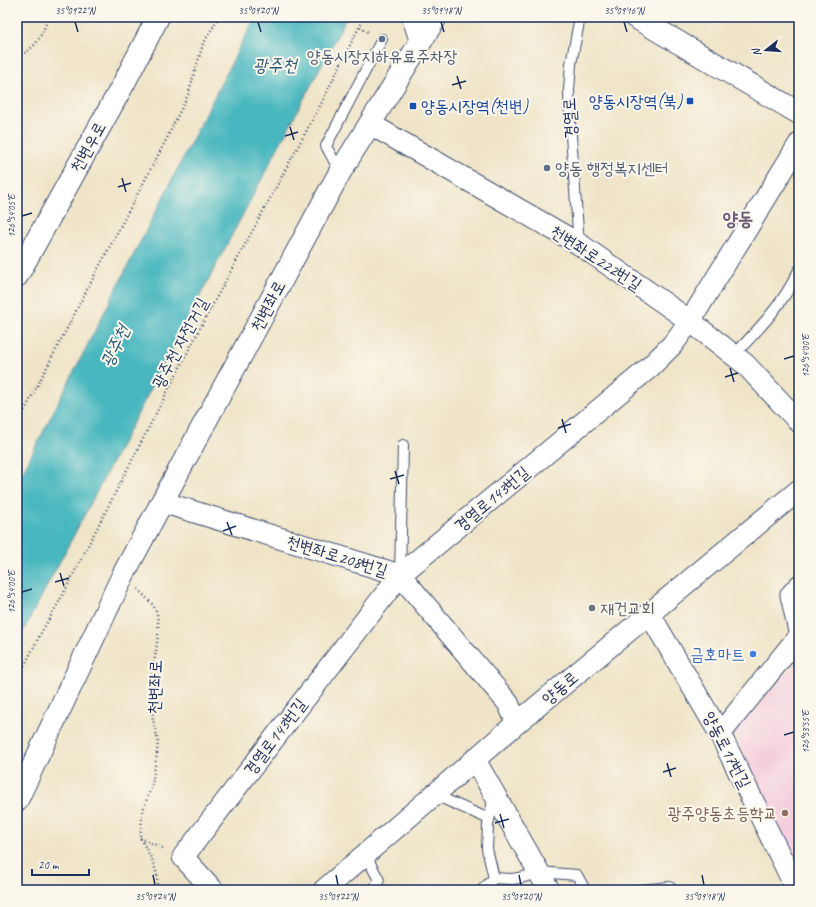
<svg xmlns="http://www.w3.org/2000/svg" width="816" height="907" font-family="Caveat,'Poor Story',sans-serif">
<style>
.built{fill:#f4cfde}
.water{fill:#48b7bf;stroke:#32738e}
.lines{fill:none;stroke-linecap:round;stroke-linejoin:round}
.service-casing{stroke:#3b4a6e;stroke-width:12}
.minor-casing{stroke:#3b4a6e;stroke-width:23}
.tertiary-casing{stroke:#3b4a6e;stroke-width:24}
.path{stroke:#3b4a6e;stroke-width:2.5;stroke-dasharray:1 3;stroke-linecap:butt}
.service{stroke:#fff;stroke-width:10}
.minor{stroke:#fff;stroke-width:21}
.tertiary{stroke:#fff;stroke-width:22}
.ticks{fill:none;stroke:#1b2f5e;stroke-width:1.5}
.service-dot{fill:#5c6f8a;stroke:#fbf7ec;stroke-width:1.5}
.transit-dot{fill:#1a4fb4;stroke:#fbf7ec;stroke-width:1.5}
.worship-dot{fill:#6b7280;stroke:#fbf7ec;stroke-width:1.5}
.shop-dot{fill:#3f7fe0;stroke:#fbf7ec;stroke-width:1.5}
.education-dot{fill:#8d6e63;stroke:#fbf7ec;stroke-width:1.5}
.labels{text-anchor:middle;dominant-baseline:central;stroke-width:4;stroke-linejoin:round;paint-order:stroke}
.service-label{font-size:17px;fill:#4e5e75;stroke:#fbf7ec}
.transit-label{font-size:17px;fill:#164399;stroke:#fbf7ec;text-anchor:end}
.street-label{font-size:17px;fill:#1b2f5e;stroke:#fbf7ec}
.worship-label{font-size:17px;fill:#5b616d;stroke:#fbf7ec;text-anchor:start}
.shop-label{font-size:17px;fill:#366cbe;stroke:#fbf7ec;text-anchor:end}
.education-label{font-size:17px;fill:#785e54;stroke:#fbf7ec;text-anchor:end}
.water-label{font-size:18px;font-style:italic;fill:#28587b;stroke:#fbf7ec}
.quarter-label{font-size:19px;font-weight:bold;fill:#675b77;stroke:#fbf7ec}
.neatline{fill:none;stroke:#1b2f5e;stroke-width:1.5}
.ticks-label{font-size:10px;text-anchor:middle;fill:#1b2f5e}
</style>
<rect width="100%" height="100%" fill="#fbf7ec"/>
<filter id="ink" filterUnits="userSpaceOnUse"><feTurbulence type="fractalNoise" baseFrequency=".025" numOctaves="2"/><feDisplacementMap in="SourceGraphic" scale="8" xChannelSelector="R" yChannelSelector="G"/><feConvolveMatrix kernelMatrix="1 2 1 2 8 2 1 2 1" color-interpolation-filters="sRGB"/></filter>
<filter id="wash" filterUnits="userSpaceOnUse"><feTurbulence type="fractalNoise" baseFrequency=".012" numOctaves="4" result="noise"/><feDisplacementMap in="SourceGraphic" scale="16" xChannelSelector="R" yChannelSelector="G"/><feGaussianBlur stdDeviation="0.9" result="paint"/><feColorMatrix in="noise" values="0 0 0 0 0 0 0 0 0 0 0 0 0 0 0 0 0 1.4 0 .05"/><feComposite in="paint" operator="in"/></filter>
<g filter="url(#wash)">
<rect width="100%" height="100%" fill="#efe4c7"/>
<polygon class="built" points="799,659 799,867 744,759 735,729"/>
<polygon class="water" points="255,17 347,17 17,643 17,483"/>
</g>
<g filter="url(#ink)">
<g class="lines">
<g class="service-casing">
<g id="service">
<polyline points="340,172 326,146 382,39"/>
<polyline points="579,244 570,122 569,90 571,64 580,17"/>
<path d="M734 355C759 329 784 303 799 270"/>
<polyline points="400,575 403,445"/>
<polyline points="435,795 489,819"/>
<polyline points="494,796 488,825 487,849 494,878 512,879 524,877 539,872 577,875 585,890"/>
<polyline points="365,854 379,880 373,890"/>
<polyline points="482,890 494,878"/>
<polyline points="640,890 670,887 672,890"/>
</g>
</g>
<g class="minor-casing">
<g id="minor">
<polyline points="370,124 579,244 690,321 745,364 799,422"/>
<polyline points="162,502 400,575 508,703 517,723"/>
<polyline points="799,586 791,595 799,631"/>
<polyline points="649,613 720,734 797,890"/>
<polyline points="720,734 799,636"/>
<polyline points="475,760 549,890"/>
<polyline points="213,890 183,857 400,575 649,368 673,344 690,321 799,144"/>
<polyline points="324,890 517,723 799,490"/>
</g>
</g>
<g class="tertiary-casing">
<g id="tertiary">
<polyline points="413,17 421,41"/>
<polyline points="635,17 799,113"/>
<polyline points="17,276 124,83 158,17"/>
<polyline points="17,800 123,575 162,502 340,172 436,17"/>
</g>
</g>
<g class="path">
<polyline points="360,27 370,33"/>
<path d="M17 56C35 51 43 34 48 17"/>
<polyline points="17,425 91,282 165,142 188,95 203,44 219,17"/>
<polyline points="138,589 153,605 157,613 158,622 158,636 151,685 153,719 158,742 157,753 152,785 143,810 140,837 153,862 157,875 157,890"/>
<polyline points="17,680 42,631 59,602 198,332 323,100 364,17"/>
<polyline points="140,838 165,849"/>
</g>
<use href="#service" class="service"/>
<use href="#minor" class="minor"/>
<use href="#tertiary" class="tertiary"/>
</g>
</g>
<path class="ticks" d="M75 22 78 32M258 22 261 32M441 22 444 32M624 22 627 32M457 76 461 89M452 85 466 81M290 127 294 140M285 136 298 132M122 178 126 192M118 187 131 183M22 216 32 213M784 359 794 356M730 368 734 382M725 377 738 373M562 419 566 433M558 428 571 424M395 471 399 484M390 479 404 475M227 522 232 535M223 531 236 526M60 573 64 586M55 582 69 578M22 592 32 589M784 735 794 732M667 763 671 777M663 772 676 768M500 814 504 828M495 823 509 819M153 875 155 885M336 875 338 885M519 875 521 885M702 875 704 885"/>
<g class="service-dot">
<circle cx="382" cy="39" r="4"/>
<circle cx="547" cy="168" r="4"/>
</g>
<g class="transit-dot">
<rect x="686" y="97" width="8" height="8" rx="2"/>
<rect x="409" y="102" width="8" height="8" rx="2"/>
</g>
<circle class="worship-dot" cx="592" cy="608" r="4"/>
<circle class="shop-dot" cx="753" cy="654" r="4"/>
<circle class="education-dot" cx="785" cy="813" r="4"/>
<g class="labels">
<g class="service-label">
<text x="382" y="56">양동시장지하유료주차장</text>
<text x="555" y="168" text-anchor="start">양동 행정복지센터</text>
</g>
<g class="transit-label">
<text x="682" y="101">양동시장역(북)</text>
<text x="421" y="106" text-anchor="start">양동시장역(천변)</text>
</g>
<g class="street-label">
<text transform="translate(570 118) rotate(-93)">경열로</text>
<text transform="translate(88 147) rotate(-61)">천변우로</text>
<text transform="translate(596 258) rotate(33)">천변좌로222번길</text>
<text transform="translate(268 306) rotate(-62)">천변좌로</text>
<text transform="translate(180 343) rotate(-62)">광주천 자전거길</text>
<text transform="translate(492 499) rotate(-40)">경열로143번길</text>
<text transform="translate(337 556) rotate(17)">천변좌로208번길</text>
<text transform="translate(155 687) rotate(-88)">천변좌로</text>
<text transform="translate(560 688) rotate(-40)">양동로</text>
<text transform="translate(275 737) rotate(-53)">경열로143번길</text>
<text transform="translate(727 750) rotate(63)">양동로17번길</text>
</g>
<g class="worship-label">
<text x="600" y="608">재건교회</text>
</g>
<g class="shop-label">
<text x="745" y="654">금호마트</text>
</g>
<g class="education-label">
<text x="777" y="813">광주양동초등학교</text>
</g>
<g class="water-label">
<text x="275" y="65">광주천</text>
<text transform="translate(115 346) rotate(-64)">광주천</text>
</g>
<g class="quarter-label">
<text x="738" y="219">양동</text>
</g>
</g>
<rect width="816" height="907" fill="none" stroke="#fbf7ec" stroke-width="44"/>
<g transform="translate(766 50) rotate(253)" stroke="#fbf7ec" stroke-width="3" paint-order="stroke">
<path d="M0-3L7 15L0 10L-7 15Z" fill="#1b2f5e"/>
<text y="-6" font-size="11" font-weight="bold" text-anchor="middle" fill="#1b2f5e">N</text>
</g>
<path d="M32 869v6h57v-6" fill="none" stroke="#1b2f5e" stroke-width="2"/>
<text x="38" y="869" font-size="12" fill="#1b2f5e" stroke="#fbf7ec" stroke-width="3" paint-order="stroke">20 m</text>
<rect x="22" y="22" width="772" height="863" class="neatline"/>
<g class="ticks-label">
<text x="75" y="14">35°09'22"N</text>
<text x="258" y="14">35°09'20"N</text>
<text x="441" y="14">35°09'18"N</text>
<text x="624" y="14">35°09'16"N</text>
<text transform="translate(11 216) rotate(-90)" y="4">126°54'05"E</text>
<text transform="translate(805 356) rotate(-90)" y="4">126°54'00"E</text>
<text transform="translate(11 592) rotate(-90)" y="4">126°54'00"E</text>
<text transform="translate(805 732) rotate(-90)" y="4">126°53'55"E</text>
<text x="155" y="900">35°09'24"N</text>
<text x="338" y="900">35°09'22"N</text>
<text x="521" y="900">35°09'20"N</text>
<text x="704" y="900">35°09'18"N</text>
</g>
</svg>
